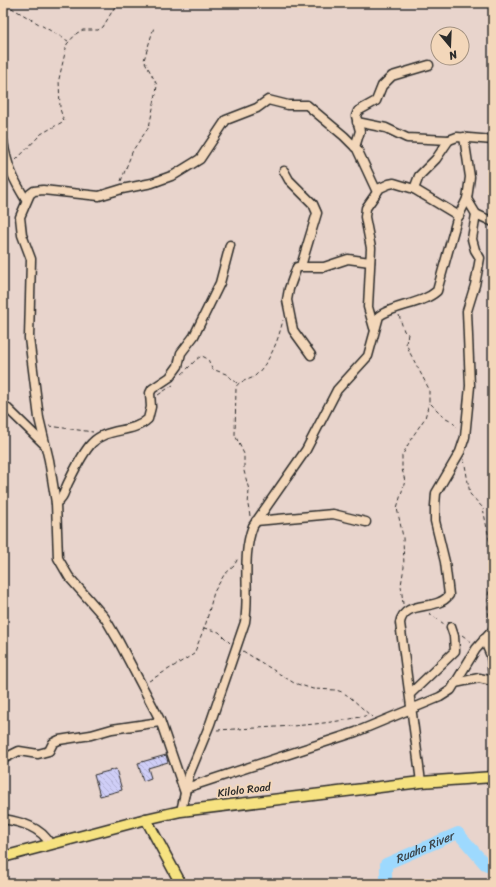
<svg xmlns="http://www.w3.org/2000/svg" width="496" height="887" font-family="Sriracha,sans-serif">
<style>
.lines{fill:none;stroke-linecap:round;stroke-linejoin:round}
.river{stroke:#9dd9fe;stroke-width:12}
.building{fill:url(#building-back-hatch);stroke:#2b2b2b}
.minor-casing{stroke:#2b2b2b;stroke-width:11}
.major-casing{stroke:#2b2b2b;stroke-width:13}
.path{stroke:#2b2b2b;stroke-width:1;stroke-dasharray:4 3;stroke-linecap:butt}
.minor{stroke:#f3d7ba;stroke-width:8}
.major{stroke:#f6e281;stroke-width:10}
.labels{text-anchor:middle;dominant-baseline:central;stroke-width:4;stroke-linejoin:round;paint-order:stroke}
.street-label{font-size:11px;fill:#2b2b2b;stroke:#f3d7ba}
.water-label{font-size:12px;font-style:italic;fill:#3c454b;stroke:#f3d7ba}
</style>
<defs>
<pattern id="building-back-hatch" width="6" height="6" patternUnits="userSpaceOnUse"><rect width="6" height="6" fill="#cfcef7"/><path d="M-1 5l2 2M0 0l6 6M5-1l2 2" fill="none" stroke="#b2b1d4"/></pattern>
</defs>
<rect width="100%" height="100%" fill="#e8d4cc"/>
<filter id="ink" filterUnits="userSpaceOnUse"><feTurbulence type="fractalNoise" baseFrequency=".025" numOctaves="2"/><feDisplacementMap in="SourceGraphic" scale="8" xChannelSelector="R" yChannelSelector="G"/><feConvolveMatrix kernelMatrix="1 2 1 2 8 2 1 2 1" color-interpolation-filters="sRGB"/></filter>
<g filter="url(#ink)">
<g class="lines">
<path class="river" id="s1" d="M386 884V864L458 833 485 864 493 868"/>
</g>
<g class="building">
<polygon points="166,755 168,762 148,768 151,778 143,781 138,763"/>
<polygon points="116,769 122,790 100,796 94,775"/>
</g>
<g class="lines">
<g class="minor-casing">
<g id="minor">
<polyline points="357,122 386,128 407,138 449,140"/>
<path d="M3 141C7 166 13 179 26 200"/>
<polyline points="355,147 360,131 356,116 358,111 376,101 382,86 392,76 429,65"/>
<polyline points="284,171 289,180 313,204 317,213 301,266"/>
<polyline points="414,189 419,176 436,159 449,140 457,137 493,140"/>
<polyline points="476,214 493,222"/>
<polyline points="374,328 368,307 371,248 365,217 366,208 380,188 389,184 394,183 414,189 459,216"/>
<polyline points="311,355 293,330 287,300 289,289 297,267 324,267 348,259 370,262"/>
<polyline points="3,404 44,444"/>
<path d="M56 503C64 498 64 491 68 483 74 471 83 452 92 443 107 427 132 434 148 419L151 407 150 393 152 389 170 377 178 366 181 353 194 336 220 283 230 245"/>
<polyline points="256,521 333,514 366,522"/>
<polyline points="484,639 491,656 493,678"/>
<polyline points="455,683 479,678 493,681"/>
<polyline points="410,694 455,651 454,636 451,627"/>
<polyline points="3,759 19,751 38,754 49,751 53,743 59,740 91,735 112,729 160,722"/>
<path d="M421 782 400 623C404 599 437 612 449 595L445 562 435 521V506L436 493 460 452 465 437 470 386 467 311 475 285 480 258 475 250 472 239 476 214 467 199"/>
<polyline points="186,788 356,732 440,697 451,690 476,649 493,630"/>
<polyline points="185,793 160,720 119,642 105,618 69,577 58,558 56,503 49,460 39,418 29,338 31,259 22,235 20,217 30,194 34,191 43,190 99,196 122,189 152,183 174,175 200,159 226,120 257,108 268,100 288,105 307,105 344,136 357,149 377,192"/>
<path d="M181 811 189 775 210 724 245 622C250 590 241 557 253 526L306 450 337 390 368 356 379 316C396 304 421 305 437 291L457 219 467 199 470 177 464 137"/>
<path d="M3 819C21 822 41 827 50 844"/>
</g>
</g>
<g class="major-casing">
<g id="major">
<polyline points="146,819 181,884"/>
<polyline points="3,857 146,819 181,811 421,782 493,777"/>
</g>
</g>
<g class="path">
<polyline points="6,3 10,7 68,41"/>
<polyline points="16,160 41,134 64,121 60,109 59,79 67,44 77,33 83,30 98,30 103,27 117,3"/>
<polyline points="121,181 133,150 149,127 156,94 157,85 144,60 154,27"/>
<polyline points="399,315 404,331 408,334 406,343 410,353 429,389 429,402 444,417 450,420 457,427"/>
<path d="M182 374C187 370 196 358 202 356L208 359 212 369 226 374 237 383"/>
<polyline points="158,395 173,385"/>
<polyline points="49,426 93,432"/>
<polyline points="464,459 470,494 483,508 493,559"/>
<path d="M250 516 248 505 249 490 244 471V454L235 435 236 387C239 380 249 381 255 376 271 360 278 341 283 320"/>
<polyline points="403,604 401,585 404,567 403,537 397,508 405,481 402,469 402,456 411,439 425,418 429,403"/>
<polyline points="429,613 444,624"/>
<path d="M491 623C484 603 490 587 493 567"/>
<polyline points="204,628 219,632 230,643"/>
<polyline points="462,635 473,643"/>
<polyline points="243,651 294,683 313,689 336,690 342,692 350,697 372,717"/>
<polyline points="149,681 194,654 206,623 214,592 224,575 234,566 238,558"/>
<path d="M217 730C268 727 319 727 369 715"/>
</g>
<use href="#minor" class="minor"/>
<use href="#major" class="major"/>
</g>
</g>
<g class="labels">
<g class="street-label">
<text transform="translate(244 790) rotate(-7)">Kilolo Road</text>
</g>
<g class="water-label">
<text stroke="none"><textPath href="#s1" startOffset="62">Ruaha River</textPath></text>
</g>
</g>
<rect width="496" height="887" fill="none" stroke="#f3d7ba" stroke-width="16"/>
<rect x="8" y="8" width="480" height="871" fill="none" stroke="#2b2b2b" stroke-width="1.5" filter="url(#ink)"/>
<g transform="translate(450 46) rotate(161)"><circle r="19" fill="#f3d7ba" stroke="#a39281"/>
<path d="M0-3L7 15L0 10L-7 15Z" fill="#2b2b2b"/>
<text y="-6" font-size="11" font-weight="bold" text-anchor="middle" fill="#2b2b2b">N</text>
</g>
</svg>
